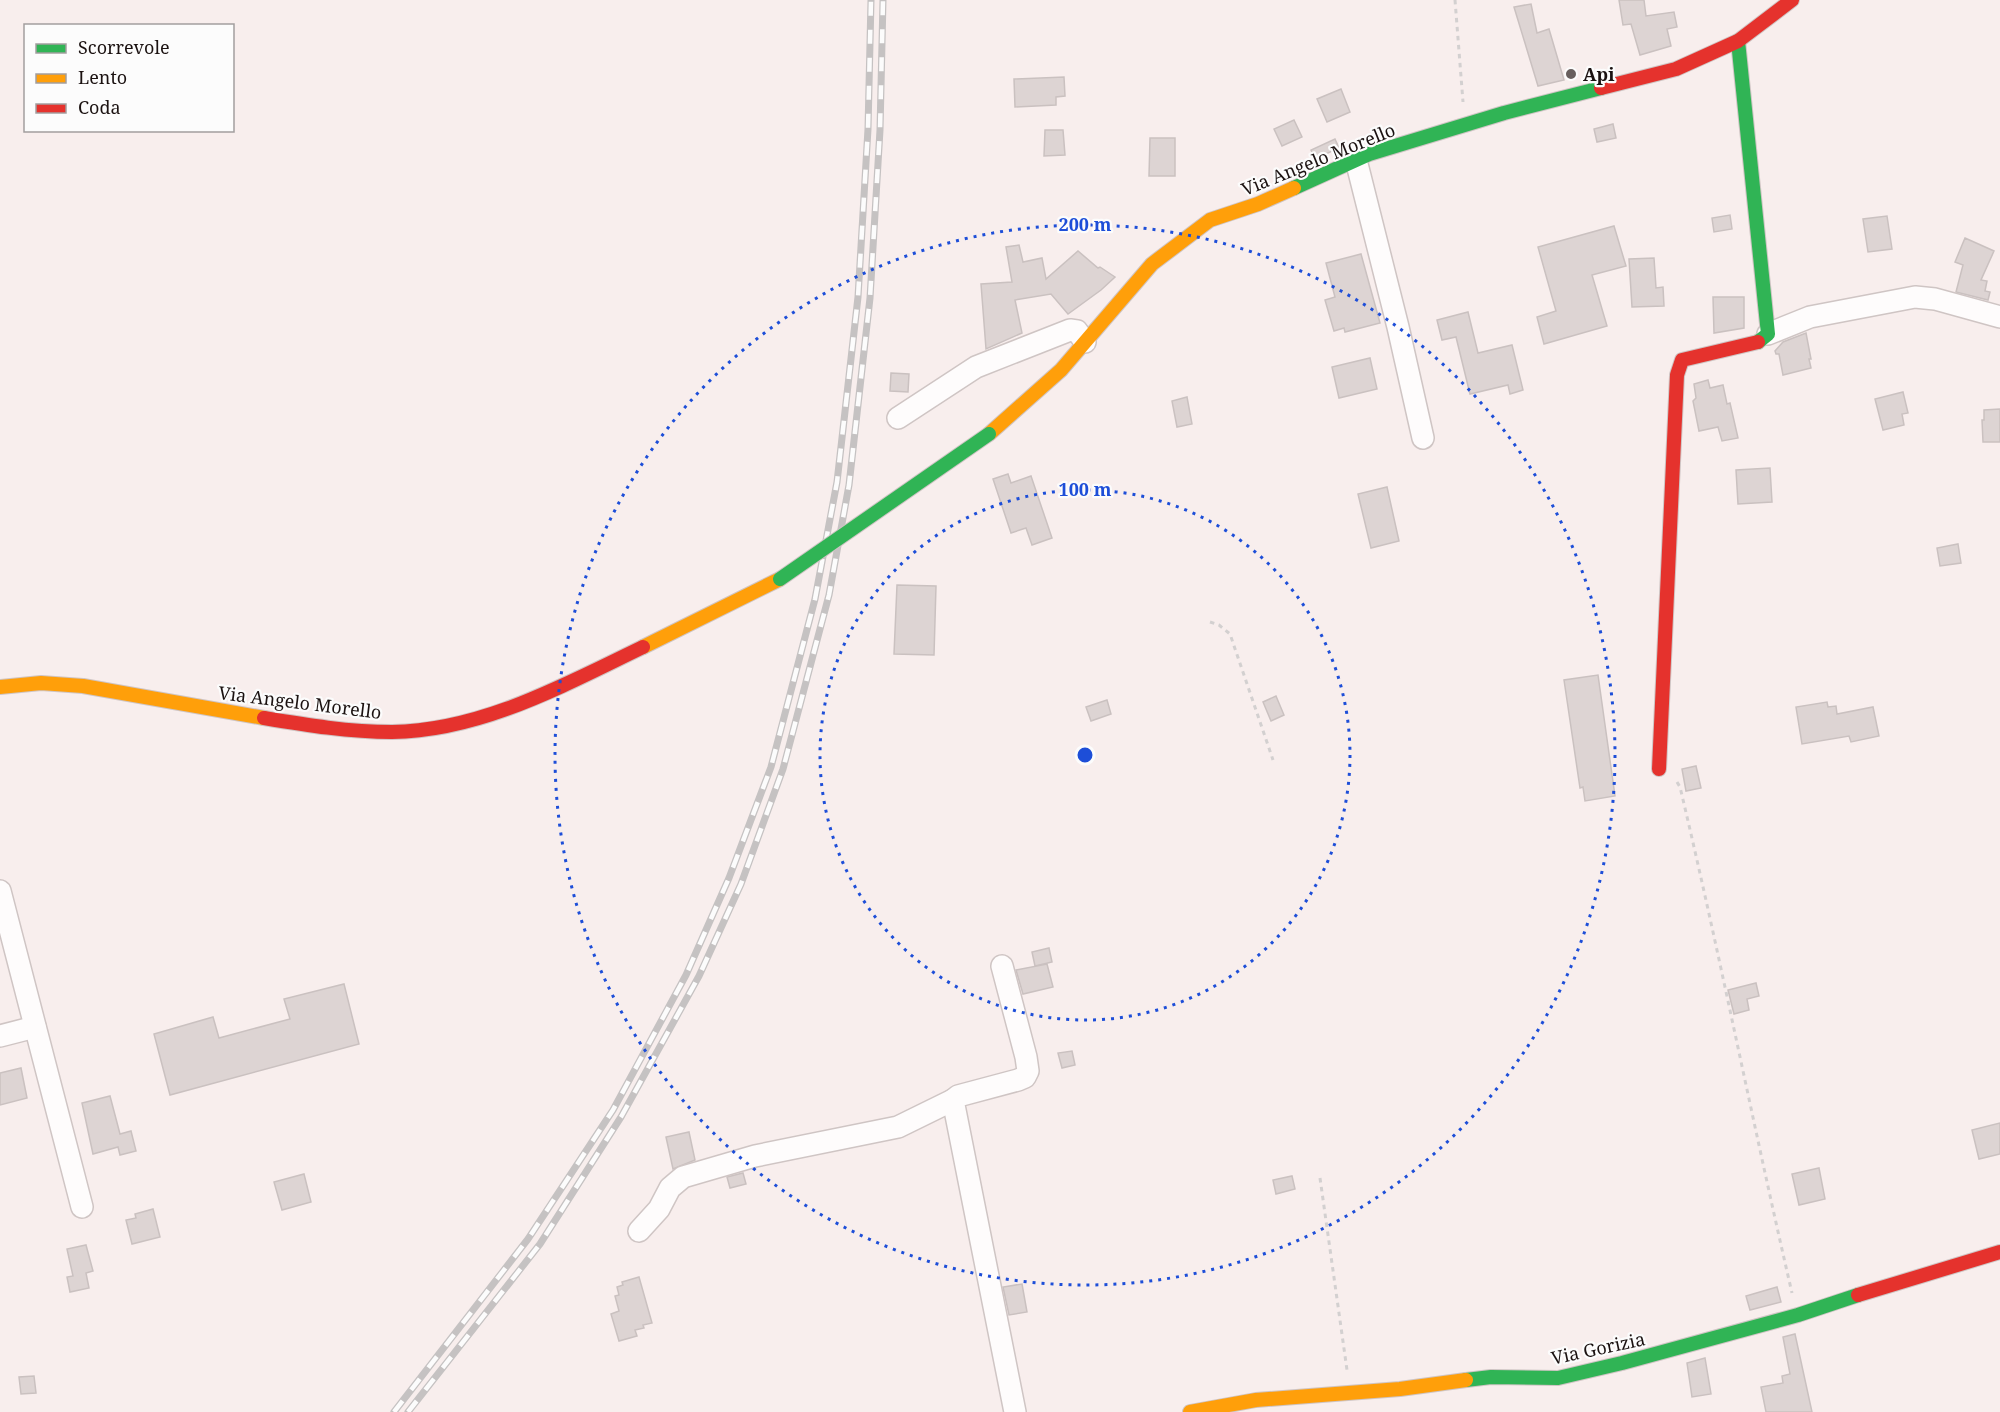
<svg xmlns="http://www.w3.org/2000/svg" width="2000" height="1412" font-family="'Noto Serif',serif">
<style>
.building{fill:#ddd4d3;stroke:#cac1c0;stroke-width:1.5}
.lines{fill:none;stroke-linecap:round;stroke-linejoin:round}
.street-casing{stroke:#cfc5c4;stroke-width:24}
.fast-casing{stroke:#cfc5c4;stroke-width:16}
.slow-casing{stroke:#cfc5c4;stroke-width:16}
.jam-casing{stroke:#cfc5c4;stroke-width:16}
.path{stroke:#d3d0d0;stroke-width:3;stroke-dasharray:4.5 4.5;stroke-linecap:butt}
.street{stroke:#fefcfc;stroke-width:21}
.fast{stroke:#30b455;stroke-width:14}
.slow{stroke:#ff9f0a;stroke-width:14}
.jam{stroke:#e5322d;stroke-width:14}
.rail-casing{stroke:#c5c2c2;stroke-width:7}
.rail{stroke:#fcfcfc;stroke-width:4.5;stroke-dasharray:14;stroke-linecap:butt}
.fast-bridge-casing{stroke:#cfc5c4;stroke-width:16;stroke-linecap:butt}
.fast-bridge{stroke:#30b455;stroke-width:14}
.ring{fill:none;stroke:#1d4ed8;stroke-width:3;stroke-dasharray:3 6}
.poi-dot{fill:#685f5e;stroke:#fcfcfc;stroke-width:2}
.labels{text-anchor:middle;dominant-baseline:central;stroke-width:4.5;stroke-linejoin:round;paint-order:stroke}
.poi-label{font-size:18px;font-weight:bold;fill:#1b1211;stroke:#fcfcfc;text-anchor:start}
.street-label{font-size:18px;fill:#1b1211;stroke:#fcfcfc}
.centre{fill:#1d4ed8;stroke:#fcfcfc;stroke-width:3}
.ring-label{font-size:18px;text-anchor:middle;font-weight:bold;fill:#1d4ed8;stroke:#fcfcfc;stroke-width:4.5;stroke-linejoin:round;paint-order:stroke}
</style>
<rect width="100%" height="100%" fill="#f8eeed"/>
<g class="building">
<polygon points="1619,0 1644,0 1646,16 1674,12 1677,27 1667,29 1671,46 1640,55 1631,24 1623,25"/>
<polygon points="1531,4 1537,33 1549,29 1564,80 1538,86 1514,7"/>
<polygon points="1064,77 1065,96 1056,97 1056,105 1015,107 1014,79"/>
<polygon points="1341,89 1350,112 1327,122 1317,99"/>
<polygon points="1294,120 1302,137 1282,146 1274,129"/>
<polygon points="1613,124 1616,138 1597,142 1594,129"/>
<polygon points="1045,130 1063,130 1065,155 1044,156"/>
<polygon points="1150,138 1175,138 1175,176 1149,176"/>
<polygon points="1335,139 1339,148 1315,159 1311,150"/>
<polygon points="1730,215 1732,229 1714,232 1712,218"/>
<polygon points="1887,216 1892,249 1868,252 1863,219"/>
<polygon points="1614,226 1626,266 1592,275 1607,326 1544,344 1537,317 1556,311 1538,247"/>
<polygon points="1965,238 1994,251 1981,280 1987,281 1985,291 1990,292 1988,300 1956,292 1963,265 1955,262"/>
<polygon points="1019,245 1023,262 1042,258 1046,279 1078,251 1098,268 1100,267 1115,277 1101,290 1068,314 1051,294 1015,300 1022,333 986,349 981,284 1012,282 1006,247"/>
<polygon points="1361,254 1380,323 1345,332 1344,328 1334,331 1325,300 1335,297 1326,263"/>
<polygon points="1654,258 1656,288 1663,287 1664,306 1632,307 1629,259"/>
<polygon points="1713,297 1744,297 1744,328 1714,333"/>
<polygon points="1468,312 1478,353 1512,345 1523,390 1510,394 1508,385 1470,394 1456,337 1442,340 1437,320"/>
<polygon points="1806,333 1811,359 1809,359 1811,368 1783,375 1779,354 1776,354 1775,351 1783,342"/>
<polygon points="1370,358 1377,389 1339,398 1332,367"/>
<polygon points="891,373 909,374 908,392 890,391"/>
<polygon points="1708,380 1710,388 1723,385 1727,404 1730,403 1738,438 1722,441 1718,427 1699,431 1693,401 1696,398 1694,384"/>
<polygon points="1903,392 1908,413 1902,414 1904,425 1883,430 1875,399"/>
<polygon points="1187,397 1192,424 1177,427 1172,401"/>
<polygon points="2000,409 2000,442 1983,442 1982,420 1984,420 1984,410"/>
<polygon points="1770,468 1772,502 1738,504 1736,470"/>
<polygon points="1008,474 1011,483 1031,476 1052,538 1032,545 1026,528 1011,533 993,479"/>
<polygon points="1387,487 1399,541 1371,548 1358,494"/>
<polygon points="1958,544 1961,563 1940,566 1937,548"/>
<polygon points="897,585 936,586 934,655 894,654"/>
<polygon points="1598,675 1615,796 1585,801 1583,787 1580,788 1564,680"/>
<polygon points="1276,696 1284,715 1271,721 1263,702"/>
<polygon points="1107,700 1111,714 1091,721 1086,707"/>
<polygon points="1827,702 1828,707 1836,706 1837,714 1873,707 1879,736 1851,742 1849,736 1802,744 1796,707"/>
<polygon points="1696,766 1701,788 1686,791 1682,769"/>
<polygon points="1049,948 1052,962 1035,966 1032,952"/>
<polygon points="1047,964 1053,987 1023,994 1016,970"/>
<polygon points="1756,983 1759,996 1747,999 1749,1010 1734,1014 1728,990"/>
<polygon points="344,984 359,1044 170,1095 154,1034 213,1017 219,1038 290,1019 284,999"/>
<polygon points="1072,1051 1075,1065 1062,1068 1058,1053"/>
<polygon points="21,1068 27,1098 0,1105 0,1073"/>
<polygon points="110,1096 120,1134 131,1131 136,1151 120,1155 118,1147 93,1154 82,1103"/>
<polygon points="2000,1123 2000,1154 1979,1159 1972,1130"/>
<polygon points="689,1132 695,1160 673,1169 666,1137"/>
<polygon points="1819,1168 1825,1199 1799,1205 1792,1174"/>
<polygon points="743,1173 746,1184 730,1188 727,1177"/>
<polygon points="304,1174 311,1202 282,1210 274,1182"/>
<polygon points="1292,1176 1295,1189 1276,1194 1273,1180"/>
<polygon points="153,1209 160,1237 132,1244 126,1220 136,1218 135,1214"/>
<polygon points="86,1245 93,1271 86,1273 89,1288 70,1292 67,1277 73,1276 67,1249"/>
<polygon points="639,1277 652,1323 643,1325 644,1328 635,1330 637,1336 619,1341 611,1314 619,1311 615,1296 619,1295 617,1287 623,1285 622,1282"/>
<polygon points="1022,1284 1027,1312 1009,1315 1003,1287"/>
<polygon points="1777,1287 1781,1302 1750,1310 1746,1296"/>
<polygon points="1795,1334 1812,1412 1766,1412 1761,1387 1783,1383 1782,1376 1790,1374 1783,1337"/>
<polygon points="1705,1358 1711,1394 1692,1397 1687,1363"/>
<polygon points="34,1376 36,1393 21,1394 19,1377"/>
</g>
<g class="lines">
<g class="street-casing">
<g id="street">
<polyline points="1356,160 1398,327 1423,438"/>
<polyline points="1768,334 1810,317 1915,297 1935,299 2000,317"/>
<polyline points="898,418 976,367 1070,330 1077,331 1085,342"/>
<polyline points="0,891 82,1207"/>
<polyline points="1002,966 1026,1057 1028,1071 1025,1077 1018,1080 958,1096 953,1100 1015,1412"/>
<polyline points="0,1036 35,1027"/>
<polyline points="639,1231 659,1209 670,1188 683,1177 755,1156 898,1127 953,1100"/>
</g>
</g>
<g class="fast-casing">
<g id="fast">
<polyline points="1738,41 1768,334 1758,342"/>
<polyline points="1294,188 1369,154 1504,113 1601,88"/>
<polyline points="1466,1380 1491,1377 1558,1378 1622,1363 1798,1315 1858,1295"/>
</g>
</g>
<g class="slow-casing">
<g id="slow">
<polyline points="989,434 1061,370 1152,264 1210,220 1258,204 1294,188"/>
<polyline points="643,647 780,579"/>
<polyline points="0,687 41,683 83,686 264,718"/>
<polyline points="1190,1412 1256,1400 1400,1389 1466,1380"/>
</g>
</g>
<g class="jam-casing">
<g id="jam">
<polyline points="1601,88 1676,69 1738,41 1792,0"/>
<path d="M264 718C306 725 349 732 392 732 481 731 564 685 643 647"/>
<polyline points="1659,769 1677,375 1682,360 1758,342"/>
<polyline points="1858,1295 2000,1252"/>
</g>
</g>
<g class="path">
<polyline points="1455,0 1463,102"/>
<polyline points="1210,622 1219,625 1230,634 1273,760"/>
<path d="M1677 782 1680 787C1720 955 1753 1125 1792 1293"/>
<polyline points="1320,1178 1347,1370"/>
</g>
<use href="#street" class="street"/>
<use href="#fast" class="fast"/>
<use href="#slow" class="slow"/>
<use href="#jam" class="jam"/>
<g class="rail-casing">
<g id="rail">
<polyline points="394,1412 528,1239 613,1110 686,975 729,878 771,767 815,599 837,482 858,297 868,129 871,0"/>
<polyline points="408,1412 540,1244 621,1117 699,976 741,884 783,769 829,595 849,485 870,298 880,130 883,0"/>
</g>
</g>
<use href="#rail" class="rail"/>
<g class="fast-bridge-casing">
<polyline id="fast-bridge" points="780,579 989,434"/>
</g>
<use href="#fast-bridge" class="fast-bridge"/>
</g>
<g class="ring">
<circle cx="1085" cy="755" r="265"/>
<circle cx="1085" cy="755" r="530"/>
</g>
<circle class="poi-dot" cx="1571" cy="74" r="6"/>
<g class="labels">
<g class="poi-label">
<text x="1583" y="74">Api</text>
</g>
<g class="street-label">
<text transform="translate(1318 159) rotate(-22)">Via Angelo Morello</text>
<text transform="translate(300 702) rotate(7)">Via Angelo Morello</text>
<text transform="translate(1598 1348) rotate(-12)">Via Gorizia</text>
</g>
</g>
<circle cx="1085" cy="755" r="9" class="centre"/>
<g class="ring-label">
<text x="1085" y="231">200 m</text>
<text x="1085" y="496">100 m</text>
</g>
<rect x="24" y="24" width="210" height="108" fill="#fcfcfc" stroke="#a29e9e" stroke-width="1.5"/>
<rect x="36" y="44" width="30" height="9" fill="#30b455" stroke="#a29e9e" stroke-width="1.5"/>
<text x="78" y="54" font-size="18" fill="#1b1211">Scorrevole</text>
<rect x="36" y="74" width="30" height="9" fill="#ff9f0a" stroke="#a29e9e" stroke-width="1.5"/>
<text x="78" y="84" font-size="18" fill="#1b1211">Lento</text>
<rect x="36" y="104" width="30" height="9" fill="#e5322d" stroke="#a29e9e" stroke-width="1.5"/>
<text x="78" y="114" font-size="18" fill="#1b1211">Coda</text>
</svg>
